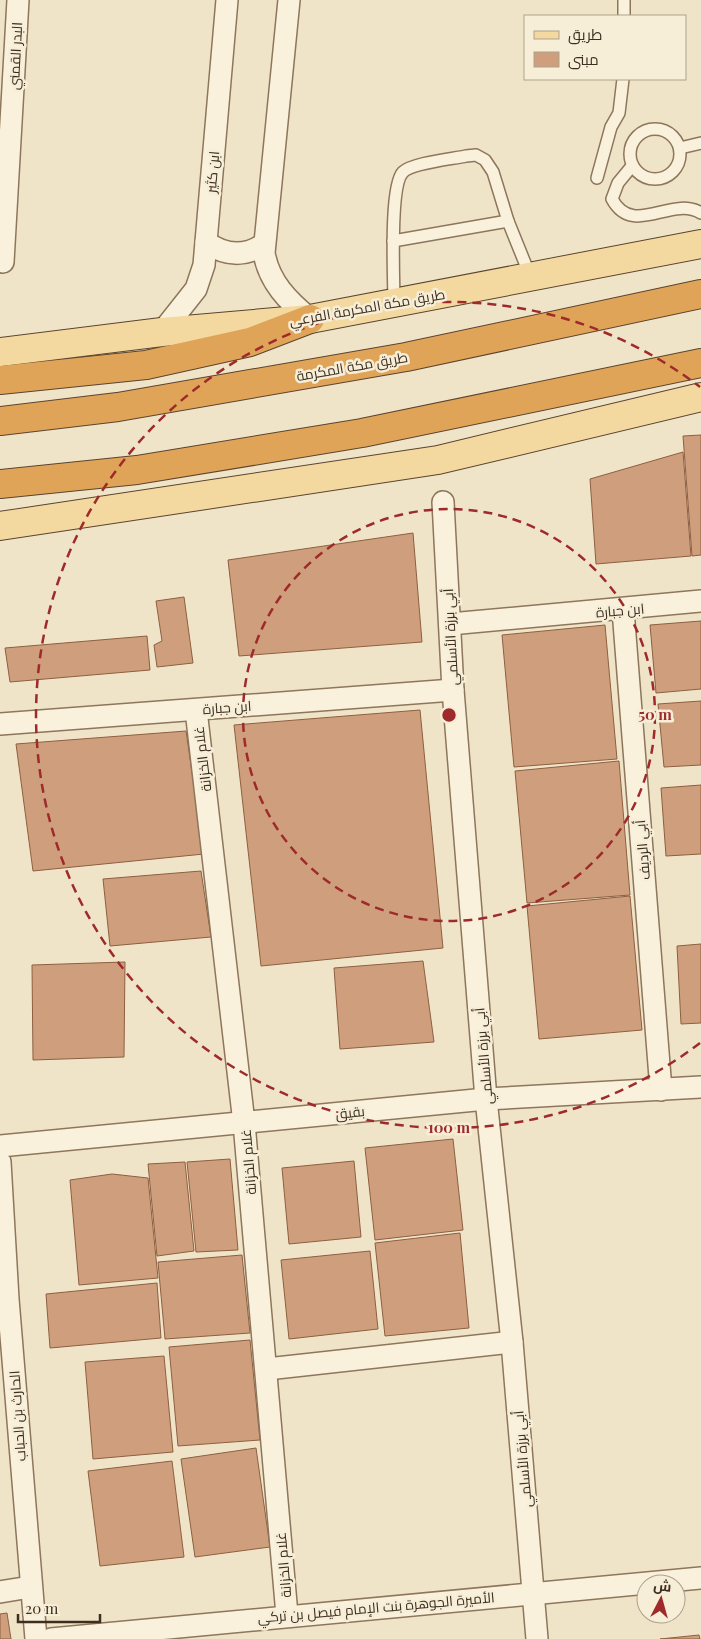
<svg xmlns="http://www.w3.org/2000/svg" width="701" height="1639" font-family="'Playfair Display',Cairo,serif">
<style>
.building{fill:#cf9f7d;stroke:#8d5f41}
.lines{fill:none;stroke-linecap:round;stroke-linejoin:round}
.service-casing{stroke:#8d765c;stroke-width:14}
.minor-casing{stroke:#8d765c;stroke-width:24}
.primary-casing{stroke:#5b4430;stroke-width:30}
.motorway-casing{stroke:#5b4430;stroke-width:30}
.service{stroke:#faf1dc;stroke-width:11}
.minor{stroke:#faf1dc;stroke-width:21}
.primary{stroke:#f3d9a0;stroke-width:28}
.motorway{stroke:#e0a458;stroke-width:28}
.ring{fill:none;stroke:#9e2a2b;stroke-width:2.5;stroke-dasharray:9 6}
.labels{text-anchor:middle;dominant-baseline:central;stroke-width:5;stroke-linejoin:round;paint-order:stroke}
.street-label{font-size:14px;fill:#3d2e20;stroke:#f7eed8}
.centre{fill:#9e2a2b;stroke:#f7eed8;stroke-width:2.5}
.ring-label{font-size:15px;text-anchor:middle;font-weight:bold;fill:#9e2a2b;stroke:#f7eed8;stroke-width:5;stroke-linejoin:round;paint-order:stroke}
</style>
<rect width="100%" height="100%" fill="#f0e4c8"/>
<g class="building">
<polygon points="701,435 701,555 692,556 683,436"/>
<polygon points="683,452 691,556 596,564 590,479"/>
<polygon points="413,533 422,642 239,656 228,560"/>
<polygon points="184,597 193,663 157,667 154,645 162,641 156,601"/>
<polygon points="701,621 701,689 656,693 650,625"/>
<polygon points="605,625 617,759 514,767 502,635"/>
<polygon points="147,636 150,670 10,682 5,648"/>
<polygon points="701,701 701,765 664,767 658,704"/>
<polygon points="420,710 443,948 261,966 234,725"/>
<polygon points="186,731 204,854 33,871 16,744"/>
<polygon points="619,761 630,895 527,903 515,771"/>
<polygon points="701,785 701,854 666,856 661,788"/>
<polygon points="201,871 211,937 110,946 103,879"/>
<polygon points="630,896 642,1030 539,1039 527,906"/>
<polygon points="701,944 701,1023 681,1024 677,946"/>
<polygon points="423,961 434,1042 340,1049 334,968"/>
<polygon points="125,962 124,1057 33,1060 32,965"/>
<polygon points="453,1139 463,1230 375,1240 365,1148"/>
<polygon points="230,1159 238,1250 196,1252 187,1162"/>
<polygon points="354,1161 361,1237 289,1244 282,1168"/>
<polygon points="185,1162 194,1251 157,1256 148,1164"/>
<polygon points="112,1174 148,1178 158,1278 79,1285 70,1180"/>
<polygon points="460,1233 469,1328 385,1336 375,1243"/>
<polygon points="370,1251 378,1329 289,1339 281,1260"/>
<polygon points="242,1255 250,1333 165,1339 158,1262"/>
<polygon points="157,1283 161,1338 50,1348 46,1294"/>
<polygon points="250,1340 260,1440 178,1446 169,1347"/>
<polygon points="164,1356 173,1452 93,1459 85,1362"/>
<polygon points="256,1448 270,1547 195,1557 181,1459"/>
<polygon points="172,1461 184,1557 100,1566 88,1471"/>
<polygon points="7,1613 11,1639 0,1639 0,1614"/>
<polygon points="699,1635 700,1639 660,1639"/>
</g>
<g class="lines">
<g class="service-casing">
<g id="service">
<polyline points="624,16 624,0"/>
<circle cx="655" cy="154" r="25"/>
<polyline points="680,148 701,143"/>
<path d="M632 166 618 183 612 199C633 238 671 195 701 213"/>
<polyline points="597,178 611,127 619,113 623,79"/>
<polyline points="393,241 508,221"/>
<path d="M394 303C394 280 389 186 403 172 412 163 452 159 466 156L476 155 485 160 493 172 508 221 531 278"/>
</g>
</g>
<g class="minor-casing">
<g id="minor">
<path d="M289 0 264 253C269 282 288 301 310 319"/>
<path d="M206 242C225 256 245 257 264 244"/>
<polyline points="3,262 18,0"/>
<polyline points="162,332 196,289 204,265 227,0"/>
<polyline points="443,502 453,690 486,1099 512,1342 537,1639"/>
<polyline points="623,610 661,1090"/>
<polyline points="450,624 701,601"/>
<polyline points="196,710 244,1123 287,1615"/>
<polyline points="0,724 453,690"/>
<polyline points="0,1146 486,1099 701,1087"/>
<polyline points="0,1162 8,1299 36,1639"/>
<polyline points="267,1369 512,1342"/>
<polyline points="0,1592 30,1587"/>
<polyline points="51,1639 701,1578"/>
</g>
</g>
<g class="primary-casing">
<g id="primary">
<polyline points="0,352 162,332 310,319 701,244"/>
<polyline points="0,526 438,460 701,397"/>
</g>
</g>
<g class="motorway-casing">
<g id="motorway">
<polyline points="0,380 146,365 250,342 310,319"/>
<polyline points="0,421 118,407 406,357 701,294"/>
<polyline points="0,484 137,470 362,433 701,363"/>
</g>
</g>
<use href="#service" class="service"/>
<use href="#minor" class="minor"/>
<use href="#primary" class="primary"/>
<use href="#motorway" class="motorway"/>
</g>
<g class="ring">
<circle cx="449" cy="715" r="206"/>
<path d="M700 1043A413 413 0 1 1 700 387"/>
</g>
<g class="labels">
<g class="street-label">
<text transform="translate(15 56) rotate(-87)">البدر القمني</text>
<text transform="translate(212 172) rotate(-85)">ابن كثير</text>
<text transform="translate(367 307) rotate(-10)">طريق مكة المكرمة الفرعي</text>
<text transform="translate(352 366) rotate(-10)">طريق مكة المكرمة</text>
<text transform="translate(620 610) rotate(-5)">ابن جبارة</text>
<text transform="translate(450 637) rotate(-93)">أبي برزة الأسلمي</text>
<text transform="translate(227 707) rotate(-4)">ابن جبارة</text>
<text transform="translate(202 759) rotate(-97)">غلام الخزانة</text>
<text transform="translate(642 850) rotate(-95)">أبي الرديف</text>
<text transform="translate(483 1056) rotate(-95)">أبي برزة الأسلمي</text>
<text transform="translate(350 1112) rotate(-6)">بقيق</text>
<text transform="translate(248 1162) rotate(-95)">غلام الخزانة</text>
<text transform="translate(17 1416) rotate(-94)">الحارث بن الحباب</text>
<text transform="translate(522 1459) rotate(-95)">أبي برزة الأسلمي</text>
<text transform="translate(283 1565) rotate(-95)">غلام الخزانة</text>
<text transform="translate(376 1607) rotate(-5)">الأميرة الجوهرة بنت الإمام فيصل بن تركي</text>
</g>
</g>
<circle cx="449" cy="715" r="8" class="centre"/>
<g class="ring-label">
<text x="655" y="720">50 m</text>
<text x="449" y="1133">100 m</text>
</g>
<rect x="524" y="15" width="162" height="65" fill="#f7eed8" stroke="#ada18e"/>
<rect x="534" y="31" width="25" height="8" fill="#f3d9a0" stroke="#ada18e"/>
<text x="568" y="40" font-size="15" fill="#3d2e20">طريق</text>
<rect x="534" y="52" width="25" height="15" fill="#cf9f7d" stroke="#ada18e"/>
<text x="568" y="65" font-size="15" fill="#3d2e20">مبنى</text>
<g transform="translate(661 1599) rotate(6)"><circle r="24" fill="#f7eed8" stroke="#ada18e"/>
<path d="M0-4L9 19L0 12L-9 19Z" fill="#9e2a2b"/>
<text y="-8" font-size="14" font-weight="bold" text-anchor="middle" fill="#3d2e20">ش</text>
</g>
<path d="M18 1614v8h82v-8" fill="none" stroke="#3d2e20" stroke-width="2.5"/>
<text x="25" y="1614" font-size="15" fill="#3d2e20" stroke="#f7eed8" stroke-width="4" paint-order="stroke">20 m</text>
</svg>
